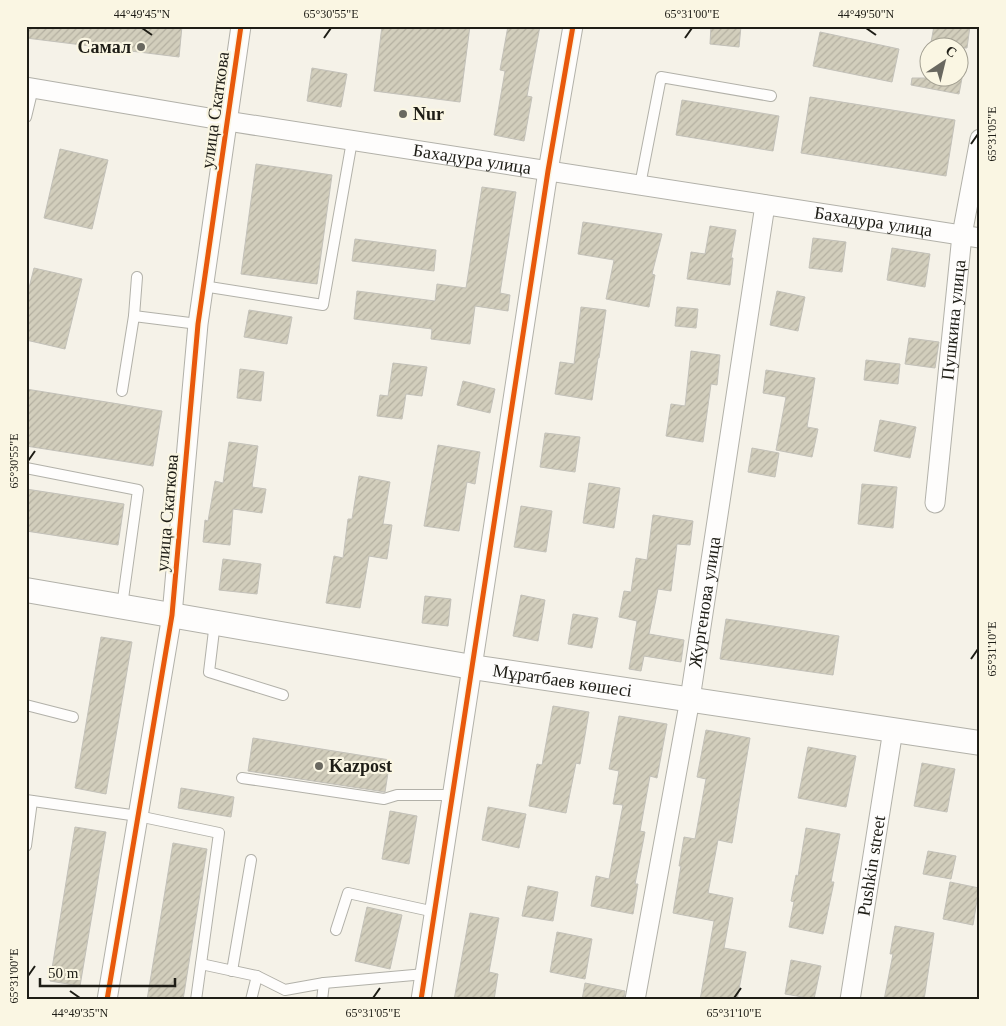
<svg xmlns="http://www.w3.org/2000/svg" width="1006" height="1026" font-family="'Times New Roman',serif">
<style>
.building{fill:url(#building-hatch);stroke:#c3c1b9}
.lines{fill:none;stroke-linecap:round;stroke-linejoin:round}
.service-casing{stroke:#b2b1a9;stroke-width:12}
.minor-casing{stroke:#b2b1a9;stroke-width:21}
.tertiary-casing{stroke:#b2b1a9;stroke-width:26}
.service{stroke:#fefdfc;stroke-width:10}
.minor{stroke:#fefdfc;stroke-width:19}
.tertiary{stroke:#fefdfc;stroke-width:24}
.cycleway-casing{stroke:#faf6e3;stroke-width:8}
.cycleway{stroke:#e8590c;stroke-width:5}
.ticks{fill:none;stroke:#1e1d16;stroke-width:2}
.poi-dot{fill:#696860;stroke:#faf6e3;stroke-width:2}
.labels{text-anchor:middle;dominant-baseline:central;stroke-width:4.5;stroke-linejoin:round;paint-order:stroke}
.poi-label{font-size:18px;font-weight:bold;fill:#1e1d16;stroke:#faf6e3;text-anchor:start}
.street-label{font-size:18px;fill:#1e1d16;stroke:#faf6e3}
.neatline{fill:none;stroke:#1e1d16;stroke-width:2}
.ticks-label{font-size:12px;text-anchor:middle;fill:#1e1d16}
</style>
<defs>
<pattern id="building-hatch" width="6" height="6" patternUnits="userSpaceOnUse" patternTransform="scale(1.25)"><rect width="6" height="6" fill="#d2cebc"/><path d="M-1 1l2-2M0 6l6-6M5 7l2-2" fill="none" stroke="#b4b0a1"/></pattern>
</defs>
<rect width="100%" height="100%" fill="#f5f2e8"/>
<g class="building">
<polygon points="26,26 182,26 179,57 26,38"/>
<polygon points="382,26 470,26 460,102 374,91"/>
<polygon points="508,26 540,26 527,96 532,97 524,141 494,135 505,71 500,70"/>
<polygon points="711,26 741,26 739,47 710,44"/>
<polygon points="934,26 970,26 967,48 930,48"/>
<polygon points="820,32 899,49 892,82 813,66"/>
<polygon points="312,68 347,74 341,107 307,101"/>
<polygon points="912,78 962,78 959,94 911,85"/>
<polygon points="810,97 955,120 946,176 801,153"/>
<polygon points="682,100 779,116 773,151 676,135"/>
<polygon points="60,149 108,160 92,229 44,218"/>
<polygon points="256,164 332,175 317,284 241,274"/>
<polygon points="482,187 516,192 500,293 510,295 508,311 475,306 470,344 431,339 432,329 354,319 357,291 435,301 437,284 466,288"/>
<polygon points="583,222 662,234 652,274 655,275 649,307 606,299 614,260 578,254"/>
<polygon points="710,226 736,230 731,258 733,258 730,285 687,279 691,252 705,254"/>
<polygon points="813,238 846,242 842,272 809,268"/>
<polygon points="355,239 436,250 434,271 352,261"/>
<polygon points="892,248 930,254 925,287 887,280"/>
<polygon points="34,268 82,279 65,349 26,340 26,300"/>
<polygon points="777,291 805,297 798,331 770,325"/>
<polygon points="581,307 606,310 599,358 598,358 592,400 555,394 560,362 574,364"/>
<polygon points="677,307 698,309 696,328 675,326"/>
<polygon points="249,310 292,317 287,344 244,337"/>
<polygon points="909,338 939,342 935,368 905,364"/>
<polygon points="691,351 720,355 717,385 711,384 703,442 666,436 671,404 685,406"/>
<polygon points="866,360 900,364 898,384 864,380"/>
<polygon points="393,363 427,367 422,396 406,394 402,419 377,416 380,395 388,396"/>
<polygon points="240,369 264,372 261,401 237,398"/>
<polygon points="766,370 815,378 807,427 818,429 812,457 776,450 786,397 763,393"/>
<polygon points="463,381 495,389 490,413 457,405"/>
<polygon points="26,389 162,411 153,466 26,446"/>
<polygon points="880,420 916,427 910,458 874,451"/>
<polygon points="545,433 580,437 575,472 540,467"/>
<polygon points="229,442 258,446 252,487 266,489 262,513 233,509 230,545 203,542 205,520 208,521 215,481 223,483"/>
<polygon points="438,445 480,452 475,484 467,482 459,531 424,526"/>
<polygon points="752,448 779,453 775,477 748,472"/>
<polygon points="359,476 390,482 383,524 392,525 387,559 369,556 360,608 326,603 334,556 343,558 348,519 352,519"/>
<polygon points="589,483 620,488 614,528 583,523"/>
<polygon points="862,484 897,487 893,528 858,524"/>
<polygon points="26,489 124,504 118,545 26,531"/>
<polygon points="521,506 552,511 546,552 514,547"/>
<polygon points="653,515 693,521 690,545 677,544 671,591 658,589 649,634 684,640 681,662 644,656 641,671 629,669 637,621 619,617 624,591 631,592 636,558 647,560"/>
<polygon points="223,559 261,564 257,594 219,590"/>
<polygon points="521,595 545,600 538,641 513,636"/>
<polygon points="425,596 451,599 448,626 422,623"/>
<polygon points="573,614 598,618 592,648 568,644"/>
<polygon points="726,619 839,636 833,675 720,659"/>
<polygon points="101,637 132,642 106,794 75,788"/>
<polygon points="553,706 589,712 580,764 576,763 566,813 529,806 537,764 542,765"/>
<polygon points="619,716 667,724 657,778 650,776 640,831 645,832 635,884 638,884 633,914 591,906 596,876 609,879 623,805 613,804 619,771 609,769"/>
<polygon points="706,730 750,738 732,843 718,840 708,893 733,898 724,948 746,952 737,1000 700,1000 714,921 673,913 681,866 679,866 684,837 695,839 706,779 697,777"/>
<polygon points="253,738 390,760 385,792 248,771"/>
<polygon points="808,747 856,756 846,807 798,798"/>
<polygon points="922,763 955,769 947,812 914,806"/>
<polygon points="181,788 234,797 231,817 178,808"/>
<polygon points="488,807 526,814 519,848 482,840"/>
<polygon points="390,811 417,816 409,864 382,859"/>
<polygon points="75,827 106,832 80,986 50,981"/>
<polygon points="806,828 840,834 831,882 834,882 823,934 789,927 794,902 791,901 796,875 798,876"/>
<polygon points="173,843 207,849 183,1000 147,1000"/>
<polygon points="928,851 956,856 951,879 923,874"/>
<polygon points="950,882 979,888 973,925 943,919"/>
<polygon points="528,886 558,892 553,921 522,916"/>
<polygon points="367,907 402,915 390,969 355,961"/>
<polygon points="470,913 499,918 489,972 498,974 494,1000 454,1000"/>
<polygon points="895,926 934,933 924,1000 884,1000 893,954 890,954"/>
<polygon points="557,932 592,939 585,979 550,972"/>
<polygon points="791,960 821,966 814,999 785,994"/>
<polygon points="585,983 625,991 624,1000 582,1000"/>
</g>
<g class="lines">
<g class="service-casing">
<g id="service">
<polyline points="26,117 33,88"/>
<polyline points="640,185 661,77 771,96"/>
<polyline points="203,286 323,305 352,141"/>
<polyline points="134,316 137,277"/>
<polyline points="122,391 134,316 198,324"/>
<polyline points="26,468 138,490 122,606"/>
<polyline points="215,622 209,672 283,695"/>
<polyline points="26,705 73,717"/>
<polyline points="242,778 384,799 397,795 453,795"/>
<polyline points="26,800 138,816 219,833 196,1000"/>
<polyline points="26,846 32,801"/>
<polyline points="336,930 348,893 435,912"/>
<polyline points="201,964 257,976 285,990 324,983 425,974"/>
<polyline points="232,971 251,860"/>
<polyline points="251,1000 257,976"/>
<polyline points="322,1000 324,983"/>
</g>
</g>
<g class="minor-casing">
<g id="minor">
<path id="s1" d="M26 87 227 121 980 238"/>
<path id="s2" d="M935 503 962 235 980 139"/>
<polyline points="107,1000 172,615 198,324 241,26"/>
<polyline points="421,1000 548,171 573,26"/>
<path id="s3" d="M635 1000 690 699 765 205"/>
<path id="s4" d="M850 1000 893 730"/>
</g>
</g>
<g class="tertiary-casing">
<g id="tertiary">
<path id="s5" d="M26 590 472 667 980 743"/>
</g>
</g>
<use href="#service" class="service"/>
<use href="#minor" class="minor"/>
<use href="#tertiary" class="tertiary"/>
<g class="cycleway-casing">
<g id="cycleway">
<polyline points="107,1000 172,615 198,324 241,26"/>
<polyline points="421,1000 548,171 573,26"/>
</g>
</g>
<use href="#cycleway" class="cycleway"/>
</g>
<path class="ticks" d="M142 28 152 35M866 28 876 35M324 38 331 28M685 38 692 28M971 144 978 134M28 461 35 451M971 659 978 649M28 976 35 966M70 991 80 998M373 998 380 988M734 998 741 988"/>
<g class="poi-dot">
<circle cx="141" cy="47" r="5"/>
<circle cx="403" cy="114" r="5"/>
<circle cx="319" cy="766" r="5"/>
</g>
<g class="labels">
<g class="poi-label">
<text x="131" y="47" text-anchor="end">Самал</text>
<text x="413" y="114">Nur</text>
<text x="329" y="766">Kazpost</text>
</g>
<g class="street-label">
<text transform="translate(215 110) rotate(-82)">улица Скаткова</text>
<text stroke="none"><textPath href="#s1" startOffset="452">Бахадура улица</textPath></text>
<text stroke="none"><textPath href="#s1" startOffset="858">Бахадура улица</textPath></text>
<text stroke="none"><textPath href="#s2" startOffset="184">Пушкина улица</textPath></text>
<text transform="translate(167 513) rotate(-85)">улица Скаткова</text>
<text stroke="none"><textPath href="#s3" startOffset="404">Жургенова улица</textPath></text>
<text stroke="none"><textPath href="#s5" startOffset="544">Мұратбаев көшесі</textPath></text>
<text stroke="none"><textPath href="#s4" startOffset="136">Pushkin street</textPath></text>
</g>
</g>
<rect width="1006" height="1026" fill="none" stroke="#faf6e3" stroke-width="55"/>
<g transform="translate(944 62) rotate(35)"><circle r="24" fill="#faf6e3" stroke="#a29f91"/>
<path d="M0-4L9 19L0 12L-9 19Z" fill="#696860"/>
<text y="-8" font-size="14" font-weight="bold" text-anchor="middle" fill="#1e1d16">С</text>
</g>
<path d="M40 978v8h135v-8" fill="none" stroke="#1e1d16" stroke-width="2.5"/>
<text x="48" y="978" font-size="15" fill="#1e1d16" stroke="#faf6e3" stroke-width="4" paint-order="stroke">50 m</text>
<rect x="28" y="28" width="950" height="970" class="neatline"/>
<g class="ticks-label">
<text x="142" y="18">44°49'45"N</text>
<text x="331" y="18">65°30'55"E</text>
<text x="692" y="18">65°31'00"E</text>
<text x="866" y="18">44°49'50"N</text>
<text transform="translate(992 134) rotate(-90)" y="4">65°31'05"E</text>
<text transform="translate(14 461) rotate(-90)" y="4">65°30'55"E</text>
<text transform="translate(992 649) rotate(-90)" y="4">65°31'10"E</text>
<text transform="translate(14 976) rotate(-90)" y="4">65°31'00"E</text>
<text x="80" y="1017">44°49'35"N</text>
<text x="373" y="1017">65°31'05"E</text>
<text x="734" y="1017">65°31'10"E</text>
</g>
</svg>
